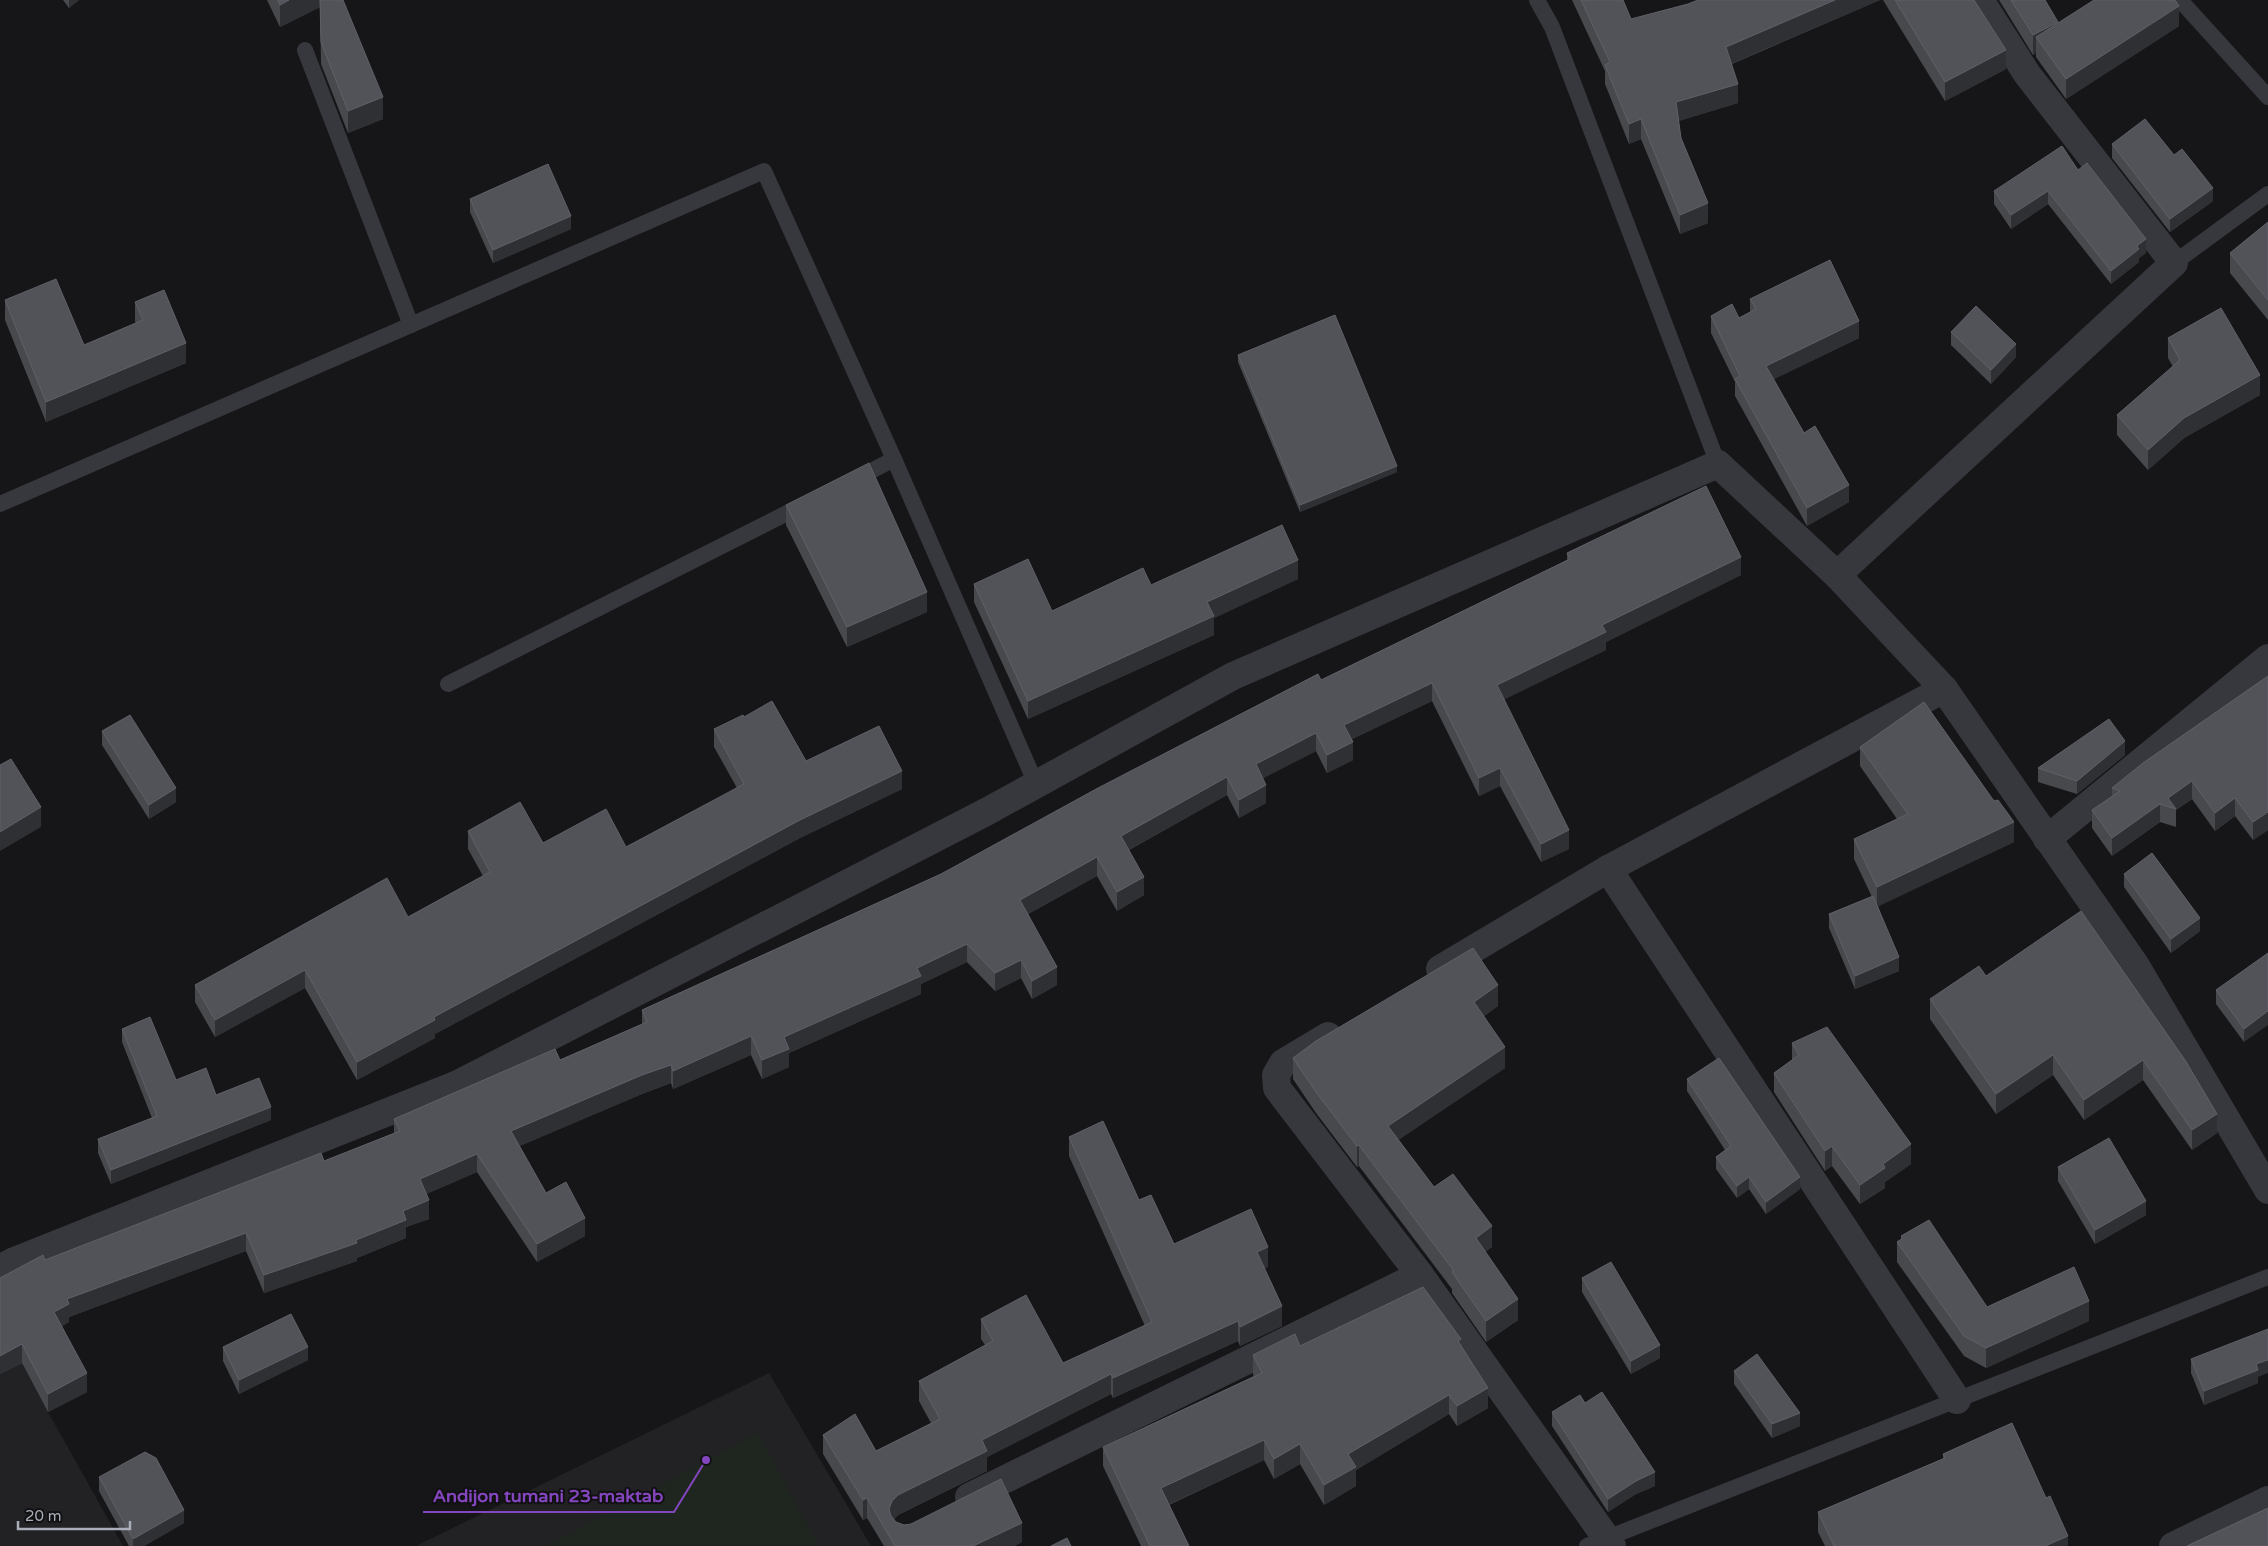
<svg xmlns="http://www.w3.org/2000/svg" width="2268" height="1546" font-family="'Varela Round',sans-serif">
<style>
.built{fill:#222225}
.green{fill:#1e261f}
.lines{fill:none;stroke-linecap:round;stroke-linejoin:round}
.lane{stroke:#37383d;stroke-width:16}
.street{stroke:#37383d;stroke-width:28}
.wall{fill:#47494d}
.shaded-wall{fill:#2f3033}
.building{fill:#525359;stroke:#5f6168}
.leader{fill:none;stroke:#8446be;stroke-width:2}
.callout-dot{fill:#8446be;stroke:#111113;stroke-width:2}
.callout-label{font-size:18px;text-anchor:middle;font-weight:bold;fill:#8446be;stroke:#111113;stroke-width:4;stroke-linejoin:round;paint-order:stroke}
</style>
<rect width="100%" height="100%" fill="#161618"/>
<g class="built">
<polygon points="0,1322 48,1412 123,1546 0,1546"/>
<polygon points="769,1373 871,1546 416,1546"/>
</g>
<polygon class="green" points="758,1433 819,1546 546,1546"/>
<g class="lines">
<g class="lane">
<polyline points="1537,0 1552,27 1718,464"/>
<polyline points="2180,0 2268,97"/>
<polyline points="305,50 411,325"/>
<polyline points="2174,263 2268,194"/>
<polyline points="854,480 894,459"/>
<polyline points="0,504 764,171 894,459 1036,784"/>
<polyline points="448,684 805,504"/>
<polyline points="1587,1546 2268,1277"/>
</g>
<g class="street">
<polyline points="1980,0 2027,74 2174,263 1837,575 1944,689 2136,966 2268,1190"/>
<polyline points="2047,839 2268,658"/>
<polyline points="1608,869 1957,1400"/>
<polyline points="1440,969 1608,869 1944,689"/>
<polyline points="1328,1036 1283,1063 1276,1075 1277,1088 1420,1275 1612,1546"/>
<polyline points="0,1269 12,1262 458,1084 986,812 1233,676 1718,464 1837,575"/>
<polyline points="969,1497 1420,1275"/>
<polyline points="2173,1546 2268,1500"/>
</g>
</g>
<g class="wall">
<polygon points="63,0 79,0 69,8"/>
<polygon points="267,0 343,0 383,119 348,133 321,64 320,7 280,27"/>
<polygon points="1572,0 1623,0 1631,19 1880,0 1732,64 1738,103 1678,121 1681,138 1708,223 1680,234 1641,139 1629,144 1605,84 1605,71"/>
<polygon points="1883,0 1974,0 2006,69 1945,101"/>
<polygon points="1999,0 2045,0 2058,23 2179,26 2066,99 2036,57 2036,53 2033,55"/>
<polygon points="2112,144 2174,155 2213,201 2170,232 2112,158"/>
<polygon points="2078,170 2146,253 2139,258 2139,262 2111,284 2048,204 2011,229 1994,204 1994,191"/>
<polygon points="470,199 571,229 493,263 470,212"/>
<polygon points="2268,222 2268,320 2230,273 2230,253"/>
<polygon points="1750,299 1859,338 1774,379 1804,433 1849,502 1807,526 1735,396 1735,382 1711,333 1711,316 1739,318 1750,312"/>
<polygon points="5,300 84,345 136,323 135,322 135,302 186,363 46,422 5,320"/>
<polygon points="1951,332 2016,357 1991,384 1951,345"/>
<polygon points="2168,338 2260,395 2184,438 2148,470 2117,435 2117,415 2173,367 2168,358"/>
<polygon points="1238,355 1397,472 1300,512 1238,362"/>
<polygon points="786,505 927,612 847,647 786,525"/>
<polygon points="1567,553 1741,575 1606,642 1606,650 1504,699 1569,849 1541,862 1500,786 1479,796 1432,701 1352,739 1353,760 1327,773 1316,751 1263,778 1266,803 1239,818 1227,795 1129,850 1144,895 1117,911 1097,876 1028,914 1057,985 1032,999 1021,978 995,991 967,962 921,984 921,994 789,1053 789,1067 762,1079 751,1055 673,1089 671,1083 642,1094 519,1146 546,1193 585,1236 537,1262 477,1172 426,1194 429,1219 406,1227 406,1238 357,1258 357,1261 264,1293 246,1251 69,1317 69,1322 62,1326 87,1392 48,1412 22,1363 0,1374 45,1260 324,1161 394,1133 394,1119 560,1060 642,1024 642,1010 941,874 1321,680 1567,560"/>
<polygon points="1298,579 1214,618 1214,635 1028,719 974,602 974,584 1052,611 1151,585"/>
<polygon points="2268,676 2268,830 2253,840 2235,816 2215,831 2192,799 2176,810 2176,827 2160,822 2112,856 2092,828 2092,810 2112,796 2112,788"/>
<polygon points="744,717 806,761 902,789 800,838 435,1034 435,1038 357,1080 305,988 215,1037 195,1002 195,985 408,917 483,876 468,849 468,831 543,843 626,847 737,788 714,747 714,729"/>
<polygon points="102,731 176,802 149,819 102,745"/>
<polygon points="1860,747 2014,842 1878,906 1899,971 1855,989 1829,928 1829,914 1872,897 1854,859 1854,839 1897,819 1860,766"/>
<polygon points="2125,755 2077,794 2038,782 2038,768"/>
<polygon points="2124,874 2200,931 2171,953 2124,887"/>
<polygon points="2081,911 2217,1133 2192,1150 2143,1080 2084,1120 2053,1075 1996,1114 1930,1019 1930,999 1986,976"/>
<polygon points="2268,953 2244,1042 2216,1004 2216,990"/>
<polygon points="1498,1006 1484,1016 1505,1068 1398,1140 1434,1187 1492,1247 1485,1252 1518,1320 1486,1342 1452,1293 1452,1289 1359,1166 1357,1167 1316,1113 1293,1079 1293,1058"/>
<polygon points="122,1029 176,1080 216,1095 271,1120 111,1184 98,1153 98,1139 152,1118 122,1042"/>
<polygon points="1792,1043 1911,1164 1885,1182 1885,1188 1860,1204 1832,1166 1825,1171 1774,1092 1774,1073 1792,1060"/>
<polygon points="1687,1079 1800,1189 1766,1214 1749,1189 1737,1198 1716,1169 1716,1157 1725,1150 1687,1091"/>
<polygon points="1069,1137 1139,1200 1174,1244 1268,1267 1264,1268 1282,1326 1240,1346 1238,1341 1113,1398 1111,1394 987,1457 987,1471 898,1515 894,1519 896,1522 904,1525 1022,1542 1014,1546 884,1546 867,1518 863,1520 823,1454 823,1435 876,1451 931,1423 919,1401 919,1381 985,1345 981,1339 981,1319 1063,1363 1145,1326 1069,1156"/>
<polygon points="2058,1167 2146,1215 2095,1244 2058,1181"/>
<polygon points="1901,1236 1987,1307 2089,1321 1986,1368 1964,1356 1897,1262 1897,1242 1901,1239"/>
<polygon points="1582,1278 1660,1358 1631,1374 1582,1292"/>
<polygon points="1300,1346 1461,1346 1488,1408 1457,1426 1449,1414 1356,1470 1356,1486 1324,1505 1300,1464 1274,1479 1264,1460 1169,1505 1189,1546 1141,1546 1103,1466 1103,1447 1254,1376 1253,1375 1253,1355"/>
<polygon points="223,1347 308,1360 239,1394 223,1361"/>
<polygon points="2191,1359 2258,1377 2258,1383 2204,1405 2191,1373"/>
<polygon points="1734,1371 1800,1426 1772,1438 1734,1384"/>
<polygon points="1585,1403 1655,1486 1636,1494 1608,1512 1552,1426 1552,1412"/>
<polygon points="1943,1454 2046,1498 2068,1546 1825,1546 1818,1532 1818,1512 1943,1459"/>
<polygon points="99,1477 184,1523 144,1546 129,1546 99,1491"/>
</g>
<g class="shaded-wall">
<polygon points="69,0 79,0 69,8"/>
<polygon points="289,0 320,0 320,7 280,27 280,5"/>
<polygon points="1835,0 1880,0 1726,66 1726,47"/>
<polygon points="2179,6 2179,26 2066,99 2066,79"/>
<polygon points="2058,22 2058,42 2036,37 2036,53 2033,55 2033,35"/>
<polygon points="2006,50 2006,69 1945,101 1945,82"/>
<polygon points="1738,84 1738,103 1676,122 1676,102"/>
<polygon points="383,97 383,119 348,133 348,111"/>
<polygon points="1641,119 1641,139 1629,144 1629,124"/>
<polygon points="2213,188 2213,201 2170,232 2170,219"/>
<polygon points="2048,191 2048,204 2011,229 2011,215"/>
<polygon points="1708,203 1708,223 1680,234 1680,215"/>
<polygon points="571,216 571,229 493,263 493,250"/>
<polygon points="2146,239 2146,253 2139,258 2139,262 2111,284 2111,271 2137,246"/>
<polygon points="1859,321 1859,338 1766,383 1766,366"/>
<polygon points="186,343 186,363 46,422 46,402"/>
<polygon points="2016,344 2016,357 1991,384 1991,370"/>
<polygon points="2260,375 2260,395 2184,438 2148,470 2148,450 2184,418"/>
<polygon points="1397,466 1397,472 1300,512 1300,505"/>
<polygon points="1849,485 1849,502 1807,526 1807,508"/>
<polygon points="1741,557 1741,575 1606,642 1606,650 1497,703 1497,685 1602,625"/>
<polygon points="1298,560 1298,579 1214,618 1214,635 1028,719 1028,701 1207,602"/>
<polygon points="927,592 927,612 847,647 847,627"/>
<polygon points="1432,683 1432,701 1344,743 1344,725"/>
<polygon points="1316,733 1316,751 1256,782 1256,764"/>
<polygon points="2125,741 2125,755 2077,794 2077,781"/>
<polygon points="1353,742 1353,760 1327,773 1327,755"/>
<polygon points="1500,768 1500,786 1479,796 1479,778"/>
<polygon points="902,771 902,789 800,838 435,1034 435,1038 357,1080 357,1062 434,1017 800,820"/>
<polygon points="1227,777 1227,795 1121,854 1121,836"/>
<polygon points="2192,781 2192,799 2176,810 2168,798"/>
<polygon points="1266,785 1266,803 1239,818 1239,800"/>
<polygon points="176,788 176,802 149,819 149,805"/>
<polygon points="2235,798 2235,816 2215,831 2215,813"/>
<polygon points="2160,804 2160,822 2112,856 2112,838"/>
<polygon points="41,807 41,827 0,851 0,832"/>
<polygon points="2268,812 2268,830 2253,840 2253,822"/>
<polygon points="2014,822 2014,842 1877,907 1877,887"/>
<polygon points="1569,830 1569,849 1541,862 1541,844"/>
<polygon points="1097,857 1097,876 1020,918 1020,900"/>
<polygon points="1144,877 1144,895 1117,911 1117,892"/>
<polygon points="2200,918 2200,931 2171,953 2171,939"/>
<polygon points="967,944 967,962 921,984 921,994 789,1053 789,1067 762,1079 762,1060 784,1037 917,968"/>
<polygon points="1899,957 1899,971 1855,989 1855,976"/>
<polygon points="1021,960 1021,978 995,991 995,973"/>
<polygon points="1057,967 1057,985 1032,999 1032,981"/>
<polygon points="305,970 305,988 215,1037 215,1020"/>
<polygon points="1498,985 1498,1006 1474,1023 1474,1002"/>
<polygon points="2268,1011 2268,1025 2244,1042 2244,1029"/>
<polygon points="751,1036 751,1055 673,1089 673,1071"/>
<polygon points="1505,1047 1505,1068 1388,1147 1388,1126"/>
<polygon points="2053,1055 2053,1075 1996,1114 1996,1094"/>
<polygon points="2143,1060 2143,1080 2084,1120 2084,1100"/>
<polygon points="671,1065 671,1083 642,1094 511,1150 511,1131 642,1075"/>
<polygon points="271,1107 271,1120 111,1184 111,1170"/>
<polygon points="2217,1114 2217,1133 2192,1150 2192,1130"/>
<polygon points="1911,1144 1911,1164 1885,1182 1885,1188 1860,1204 1860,1185 1883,1164"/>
<polygon points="1359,1145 1359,1166 1357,1167 1357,1146"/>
<polygon points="1832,1146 1832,1166 1825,1171 1825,1151"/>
<polygon points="477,1154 477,1172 420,1197 420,1179"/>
<polygon points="1749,1177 1749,1189 1737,1198 1737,1186"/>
<polygon points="1800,1177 1800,1189 1766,1214 1766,1202"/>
<polygon points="429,1200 429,1219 406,1227 406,1238 357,1258 357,1261 264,1293 264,1275 356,1240 403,1211"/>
<polygon points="2146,1201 2146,1215 2095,1244 2095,1230"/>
<polygon points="585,1218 585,1236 537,1262 537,1244"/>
<polygon points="1492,1226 1492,1247 1476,1259 1476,1238"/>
<polygon points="246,1233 246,1251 69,1317 69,1322 54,1330 54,1312 67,1299"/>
<polygon points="1268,1247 1268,1267 1257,1272 1257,1252"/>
<polygon points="1518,1299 1518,1320 1486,1342 1486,1321"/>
<polygon points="2089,1301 2089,1321 1986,1368 1986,1348"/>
<polygon points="1282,1306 1282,1326 1240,1346 1240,1327"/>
<polygon points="1238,1321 1238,1341 1113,1398 1113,1378"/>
<polygon points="22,1344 22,1363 0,1374 0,1356"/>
<polygon points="1660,1345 1660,1358 1631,1374 1631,1361"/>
<polygon points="308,1347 308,1360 239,1394 239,1380"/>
<polygon points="2268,1360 2268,1373 2258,1377 2258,1383 2204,1405 2204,1391 2256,1364"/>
<polygon points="87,1373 87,1392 48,1412 48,1394"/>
<polygon points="1111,1374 1111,1394 987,1457 987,1471 898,1515 892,1521 889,1509 892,1501 898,1495 982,1440"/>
<polygon points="1488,1388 1488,1408 1457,1426 1457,1406"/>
<polygon points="1449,1395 1449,1414 1356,1470 1356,1486 1324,1505 1324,1485 1348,1454"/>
<polygon points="1800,1413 1800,1426 1772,1438 1772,1424"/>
<polygon points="1264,1440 1264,1460 1161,1508 1161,1488"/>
<polygon points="1300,1444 1300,1464 1274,1479 1274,1459"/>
<polygon points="1655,1472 1655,1486 1636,1494 1608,1512 1608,1499 1636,1481"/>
<polygon points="867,1498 867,1518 863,1520 863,1500"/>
<polygon points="184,1510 184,1523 144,1546 133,1546 133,1539"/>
<polygon points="1022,1523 1022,1542 1014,1546 973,1546"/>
<polygon points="2068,1536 2068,1546 2045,1546"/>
</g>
<g class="building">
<polygon points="278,0 289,0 280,5"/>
<polygon points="320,0 343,0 383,97 348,111 321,42"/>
<polygon points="1581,0 1623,0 1631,19 1688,4 1698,0 1835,0 1726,47 1738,84 1676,102 1681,138 1708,203 1680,215 1641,119 1629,124 1605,65 1610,62"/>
<polygon points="1895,0 1974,0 2006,50 1945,82"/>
<polygon points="2011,0 2045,0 2058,22 2033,35"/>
<polygon points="2094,0 2175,0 2179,6 2066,79 2036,37"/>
<polygon points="2145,119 2174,155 2182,149 2213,188 2170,219 2112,144"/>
<polygon points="2062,146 2078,170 2087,163 2146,239 2137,246 2139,249 2111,271 2048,191 2011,215 1994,191"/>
<polygon points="548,164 571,216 493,250 470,199"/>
<polygon points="2268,222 2268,300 2230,253"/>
<polygon points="1830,260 1859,321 1766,366 1804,433 1815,426 1849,485 1807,508 1735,379 1740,376 1711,316 1732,304 1739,318 1756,309 1750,299"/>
<polygon points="56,279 84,345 143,320 135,302 164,290 186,343 46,402 5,300"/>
<polygon points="1976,306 2016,344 1991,370 1951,332"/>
<polygon points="2221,308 2260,375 2184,418 2148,450 2117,415 2180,360 2168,338"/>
<polygon points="1335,315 1397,466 1300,505 1238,355"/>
<polygon points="869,463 927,592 847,627 786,505"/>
<polygon points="1706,486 1741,557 1602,625 1606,632 1497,685 1569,830 1541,844 1500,768 1479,778 1432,683 1344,725 1353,742 1327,755 1316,733 1256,764 1266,785 1239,800 1227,777 1121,836 1144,877 1117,892 1097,857 1020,900 1057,967 1032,981 1021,960 995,973 967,944 917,968 921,976 784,1037 789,1049 762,1060 751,1036 673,1071 671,1065 642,1075 511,1131 546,1193 566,1182 585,1218 537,1244 477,1154 420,1179 429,1200 403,1211 406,1220 356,1240 357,1243 264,1275 246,1233 67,1299 69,1304 54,1312 87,1373 48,1394 22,1344 0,1356 0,1278 43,1255 45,1260 321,1153 324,1161 400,1131 394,1119 555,1049 560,1060 647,1022 642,1010 941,874 1098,788 1318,674 1321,680 1570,559 1567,553"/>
<polygon points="1282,525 1298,560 1207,602 1214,616 1028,701 974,584 1028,559 1052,611 1143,568 1151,585"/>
<polygon points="2268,676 2268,812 2253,822 2235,798 2215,813 2192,781 2168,798 2176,809 2160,804 2112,838 2092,810 2120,791 2112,788 2143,763"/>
<polygon points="772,701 806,761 879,726 902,771 800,820 434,1017 435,1020 357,1062 305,970 215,1020 195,985 387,878 408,917 490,872 468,831 520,802 543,843 606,809 626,847 744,784 714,729 743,715 744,717"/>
<polygon points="1924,702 1994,801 1998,800 2014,822 1877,887 1854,839 1908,814 1860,747"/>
<polygon points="130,715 176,788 149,805 102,731"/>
<polygon points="2109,719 2125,741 2077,781 2038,768"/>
<polygon points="11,759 41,807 0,832 0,765"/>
<polygon points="2152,853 2200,918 2171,939 2124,874"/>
<polygon points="1873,896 1899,957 1855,976 1829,914"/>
<polygon points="2081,911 2185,1060 2217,1114 2192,1130 2143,1060 2084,1100 2053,1055 1996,1094 1930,999 1979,966 1986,976"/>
<polygon points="1473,948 1498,985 1474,1002 1505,1047 1388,1126 1434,1187 1453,1174 1492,1226 1476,1238 1518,1299 1486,1321 1452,1272 1454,1271 1359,1145 1357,1146 1316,1092 1293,1058 1316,1041"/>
<polygon points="2268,953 2268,1011 2244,1029 2216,990"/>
<polygon points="150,1017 176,1080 206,1068 216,1095 259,1078 271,1107 111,1170 98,1139 157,1116 122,1029"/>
<polygon points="1827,1027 1911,1144 1883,1164 1885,1168 1860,1185 1832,1146 1825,1151 1774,1073 1799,1055 1792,1043"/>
<polygon points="1719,1058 1800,1177 1766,1202 1749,1177 1737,1186 1716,1157 1731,1146 1687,1079"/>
<polygon points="1103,1121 1139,1200 1151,1195 1174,1244 1251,1209 1268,1247 1257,1252 1282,1306 1240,1327 1238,1321 1113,1378 1111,1374 982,1440 987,1451 898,1495 892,1501 889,1509 891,1516 896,1522 904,1525 911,1524 1001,1479 1022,1523 973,1546 895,1546 867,1498 863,1500 823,1435 855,1414 876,1451 940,1419 919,1381 993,1341 981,1319 1026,1295 1063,1363 1152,1322 1069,1137"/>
<polygon points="2109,1138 2146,1201 2095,1230 2058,1167"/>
<polygon points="1929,1220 1987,1307 2074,1267 2089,1301 1986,1348 1964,1336 1897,1242 1903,1238 1901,1236"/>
<polygon points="1611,1262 1660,1345 1631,1361 1582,1278"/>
<polygon points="1423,1287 1461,1339 1458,1341 1488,1388 1457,1406 1449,1395 1348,1454 1356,1467 1324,1485 1300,1444 1274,1459 1264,1440 1161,1488 1189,1546 1150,1546 1103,1447 1262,1373 1253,1355 1295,1334 1300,1346"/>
<polygon points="291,1314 308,1347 239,1380 223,1347"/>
<polygon points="2268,1329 2268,1360 2256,1364 2258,1370 2204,1391 2191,1359"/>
<polygon points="1757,1354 1800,1413 1772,1424 1734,1371"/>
<polygon points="1602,1392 1655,1472 1636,1481 1608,1499 1552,1412 1580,1395 1585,1403"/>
<polygon points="2012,1423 2046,1498 2050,1496 2068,1536 2045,1546 1834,1546 1818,1512 1945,1458 1943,1454"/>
<polygon points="145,1452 156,1458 184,1510 133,1539 99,1477"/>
<polygon points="2268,1508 2268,1546 2187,1546"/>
<polygon points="1067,1538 1071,1546 1051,1546"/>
</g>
<path class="leader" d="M706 1460L674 1512H423"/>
<circle class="callout-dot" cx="706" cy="1460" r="5"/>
<g class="callout-label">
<text x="548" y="1502">Andijon tumani 23-maktab</text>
</g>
<path d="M18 1521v8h112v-8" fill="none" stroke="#a8adb8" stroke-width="2.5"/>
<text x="25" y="1521" font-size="15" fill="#a8adb8" stroke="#111113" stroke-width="4" paint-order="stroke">20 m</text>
</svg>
